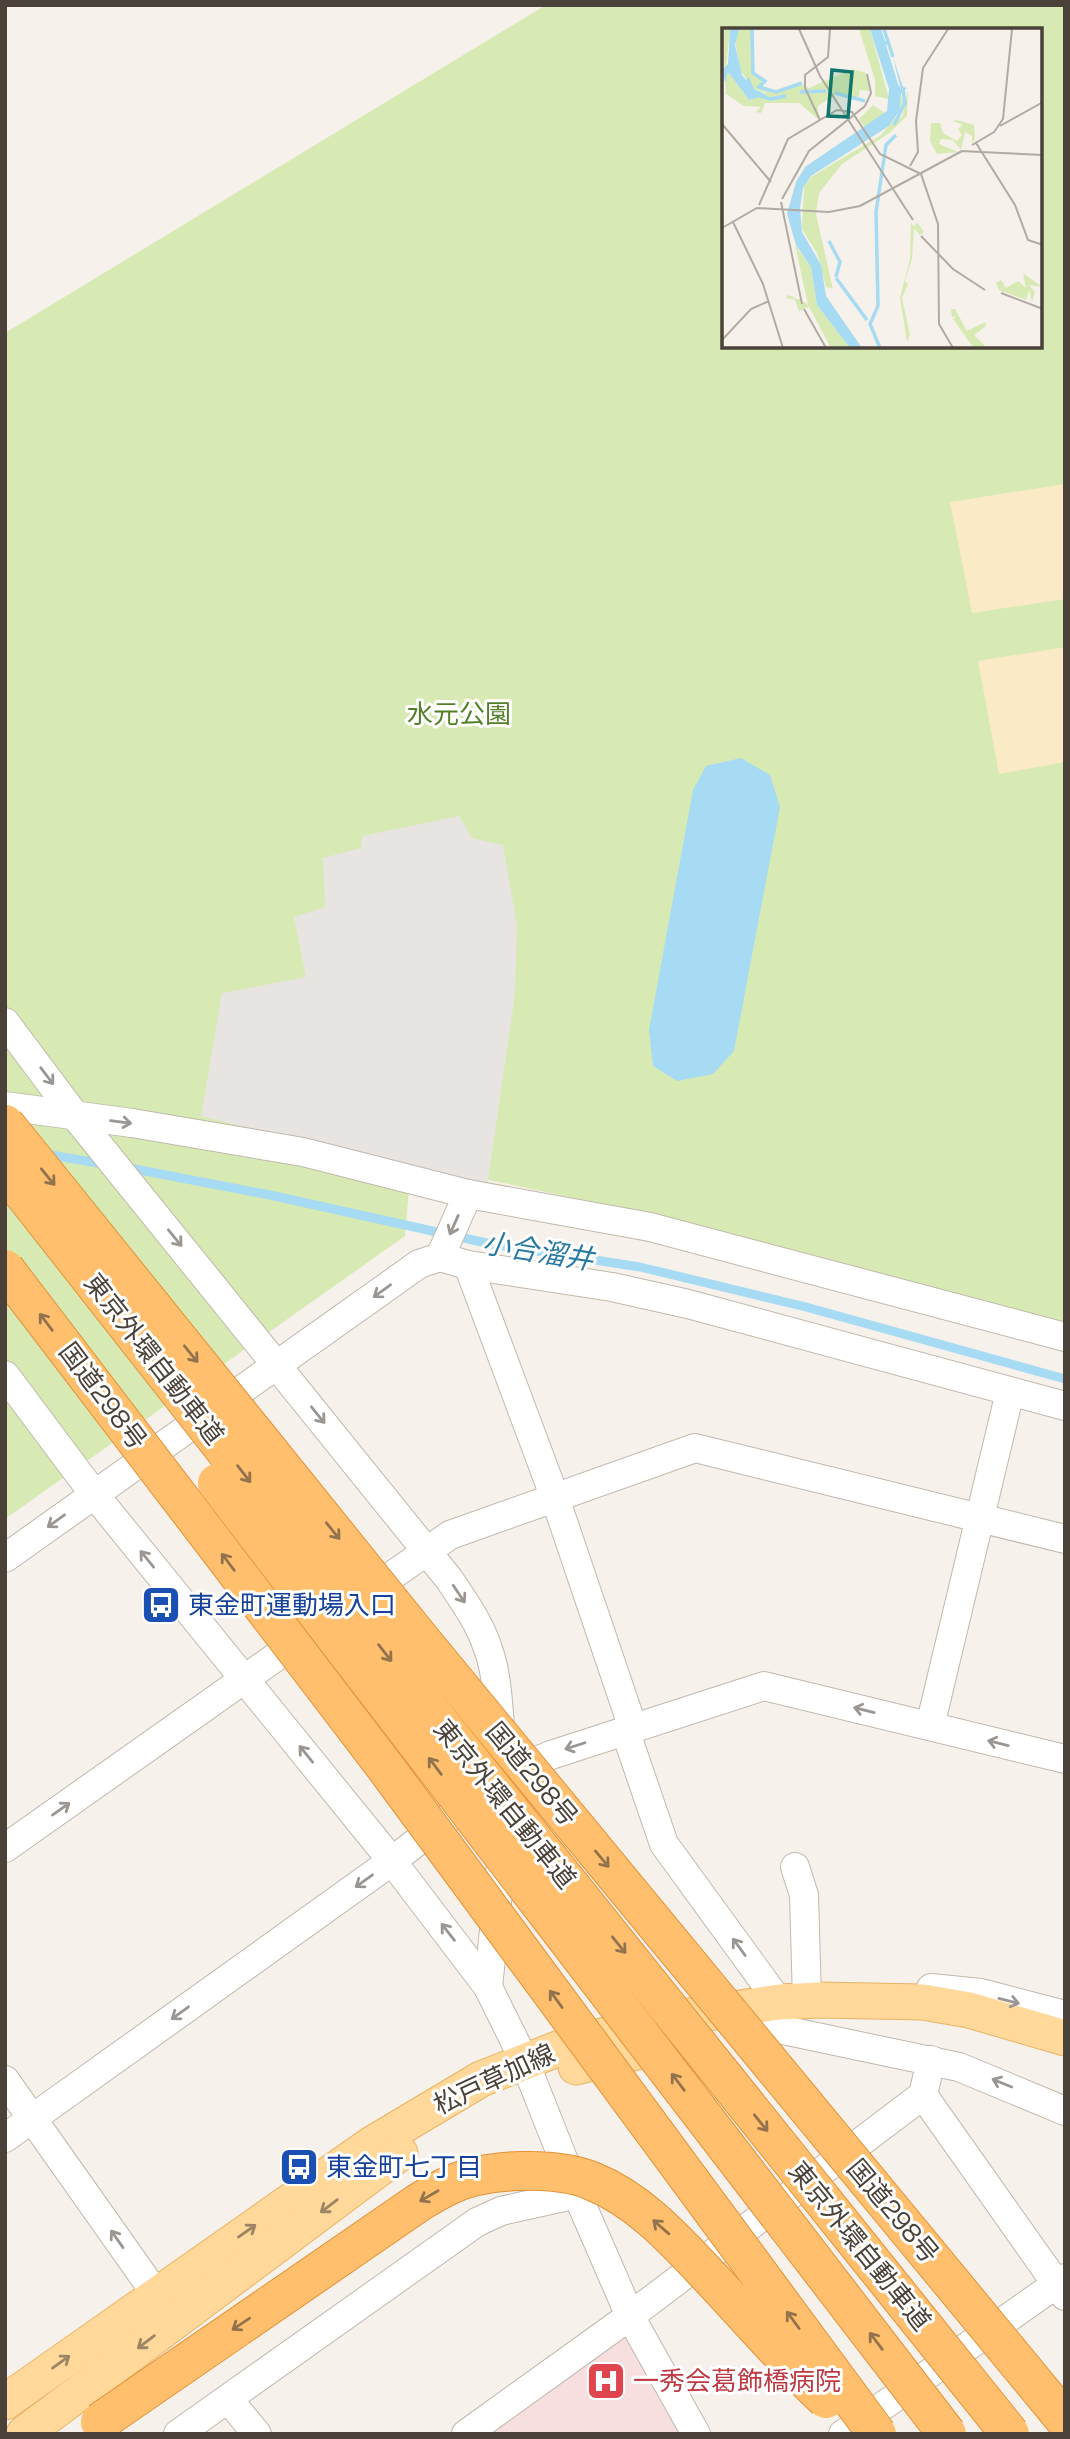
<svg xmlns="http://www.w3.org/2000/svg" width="1070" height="2439" font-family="'Space Grotesk','Noto Sans JP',sans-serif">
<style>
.medical{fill:#f6dfde}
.green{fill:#d7eab3;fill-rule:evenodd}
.sand{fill:#faeac6}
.parking{fill:#e7e4e2}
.water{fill:#a6dbf3}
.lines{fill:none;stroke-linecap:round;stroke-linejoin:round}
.stream{stroke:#a6dbf3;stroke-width:9}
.minor-casing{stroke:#c2b8ac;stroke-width:30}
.major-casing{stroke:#e8b466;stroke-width:37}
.minor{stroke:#fff;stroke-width:28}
.major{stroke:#ffd89a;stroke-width:35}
.highway-bridge-casing{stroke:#e29238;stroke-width:40;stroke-linecap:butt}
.highway-bridge{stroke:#ffbf6c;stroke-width:38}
.oneway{stroke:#9b9692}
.oneway2{stroke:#92734d}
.oneway3{stroke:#9b8564}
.labels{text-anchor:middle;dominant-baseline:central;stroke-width:6;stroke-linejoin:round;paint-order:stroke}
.park-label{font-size:26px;fill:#527f28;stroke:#fff}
.street-label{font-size:26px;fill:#4a4138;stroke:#fff}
.transit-label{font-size:26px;fill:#164399;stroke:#fff;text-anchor:start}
.health-label{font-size:26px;fill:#be3a42;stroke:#fff;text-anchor:start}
.water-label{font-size:28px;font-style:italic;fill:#287aa2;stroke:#fff}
.inset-river{fill:none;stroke:#a6dbf3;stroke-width:3.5}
.inset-road{fill:none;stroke:#b1aba3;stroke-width:2}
.view{fill:#0f766e;fill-opacity:0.15;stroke:#0f766e;stroke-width:3.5}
.inset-edge{fill:none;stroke:#4a4138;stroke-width:3.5}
</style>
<rect width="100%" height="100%" fill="#f6f1ea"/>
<polygon class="medical" points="628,2327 689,2434 479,2434"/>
<path class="green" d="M546 5H1065V1322C848 1266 631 1205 411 1165L405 1236 5 1519V333ZM724 30H1040V346H724Z"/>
<g class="sand">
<polygon points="1065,484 1065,599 972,613 950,502"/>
<polygon points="1065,647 1065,762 999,774 978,661"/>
</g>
<polygon class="parking" points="459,816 472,838 503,845 517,925 515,994 487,1188 201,1116 222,993 306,977 294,917 325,907 323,858 361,848 362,836"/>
<polygon class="water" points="741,758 770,775 780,807 734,1051 713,1074 677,1081 653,1066 649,1030 693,790 706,766"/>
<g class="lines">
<g class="stream">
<polyline points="45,1154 104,1164"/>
<polyline points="124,1167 270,1195 491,1244 640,1267 806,1307 1065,1379"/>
</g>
<g class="minor-casing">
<g id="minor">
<path d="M5 1022 76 1117 449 1579C463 1600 479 1622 487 1646 498 1674 498 1708 501 1738"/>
<polyline points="5,1106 132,1123 303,1152 468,1194 650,1227 1065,1337"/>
<polyline points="440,1257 468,1194"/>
<polyline points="468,1265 555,1498 633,1728"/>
<polyline points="5,1375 94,1494 392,1861 488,1987 524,2060 577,2194 630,2316 696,2434"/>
<polyline points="5,1558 419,1264 440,1257 468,1265 612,1287 688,1304 1065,1406"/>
<polyline points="363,1596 450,1535 695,1448 1065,1539"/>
<polyline points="930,1726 1010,1392"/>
<polyline points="625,1730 664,1844 779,2002"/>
<polyline points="5,1848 307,1635"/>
<polyline points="795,1867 804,1895 807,2000"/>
<polyline points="488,1987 503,1845"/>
<polyline points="931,1988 981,1993 1065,2015"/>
<polyline points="769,2027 959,2067 1065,2111"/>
<polyline points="5,2080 156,2294"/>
<polyline points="923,2095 1065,2296"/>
<polyline points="5,2138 392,1861 504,1775 551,1755 764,1686 1065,1759"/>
<polyline points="228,2399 257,2434"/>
<polyline points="178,2434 477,2222 501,2211 577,2194"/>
<polyline points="466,2434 630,2316 923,2095 931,2060"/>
<polyline points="843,2434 1065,2278"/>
</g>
</g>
<g class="major-casing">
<g id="major">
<polyline points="576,2067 677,2042"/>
<polyline points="5,2402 372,2144 481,2079 570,2044 670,2019 779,2002 820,2000 923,2002 969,2010 1065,2038"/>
<polyline points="24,2434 400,2153"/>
</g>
</g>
<use href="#minor" class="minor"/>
<use href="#major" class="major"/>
<g class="highway-bridge-casing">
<g id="highway-bridge">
<polyline points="5,1124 422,1641 1065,2420"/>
<polyline points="5,1170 396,1668 1010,2434"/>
<polyline points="5,1269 386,1768 877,2434"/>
<polyline points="217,1483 947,2434"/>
<path d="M100 2422 418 2203C428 2197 439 2190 450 2185 486 2168 556 2166 592 2181 639 2200 674 2239 708 2275 747 2316 784 2360 826 2399"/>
</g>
</g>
<use href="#highway-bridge" class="highway-bridge"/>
</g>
<defs><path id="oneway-shaft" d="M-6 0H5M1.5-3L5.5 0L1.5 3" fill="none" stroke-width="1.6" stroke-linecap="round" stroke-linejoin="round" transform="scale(1.75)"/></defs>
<g class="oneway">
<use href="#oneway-shaft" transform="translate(47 1076) rotate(53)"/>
<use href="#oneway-shaft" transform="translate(121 1122) rotate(7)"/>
<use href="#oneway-shaft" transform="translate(454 1225) rotate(114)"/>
<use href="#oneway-shaft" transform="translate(175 1238) rotate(51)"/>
<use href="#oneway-shaft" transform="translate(382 1291) rotate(144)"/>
<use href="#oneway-shaft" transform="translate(318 1415) rotate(51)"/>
<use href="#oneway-shaft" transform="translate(56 1521) rotate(144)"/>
<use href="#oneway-shaft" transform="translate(147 1559) rotate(-129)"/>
<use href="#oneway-shaft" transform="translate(459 1594) rotate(56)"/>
<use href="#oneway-shaft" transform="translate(864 1710) rotate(-166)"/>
<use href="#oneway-shaft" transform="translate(998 1743) rotate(-166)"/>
<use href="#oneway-shaft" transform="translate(575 1746) rotate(162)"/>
<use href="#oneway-shaft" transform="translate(306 1754) rotate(-129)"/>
<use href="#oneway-shaft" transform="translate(61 1809) rotate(-35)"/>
<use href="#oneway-shaft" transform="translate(364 1881) rotate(144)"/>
<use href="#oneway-shaft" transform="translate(448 1932) rotate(-128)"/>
<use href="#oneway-shaft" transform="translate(739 1947) rotate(-126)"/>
<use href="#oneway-shaft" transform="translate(1009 2001) rotate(14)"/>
<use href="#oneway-shaft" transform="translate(180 2013) rotate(144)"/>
<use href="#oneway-shaft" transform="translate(1002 2083) rotate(-158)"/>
<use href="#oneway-shaft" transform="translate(117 2239) rotate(-125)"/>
</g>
<g class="oneway2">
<use href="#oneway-shaft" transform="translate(48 1177) rotate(51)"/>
<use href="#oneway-shaft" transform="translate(46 1322) rotate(-127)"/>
<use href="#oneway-shaft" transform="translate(191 1354) rotate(51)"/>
<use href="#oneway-shaft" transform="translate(244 1474) rotate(52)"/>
<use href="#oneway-shaft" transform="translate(333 1531) rotate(51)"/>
<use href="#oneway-shaft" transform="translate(228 1562) rotate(-127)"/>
<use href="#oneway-shaft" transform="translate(385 1653) rotate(52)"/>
<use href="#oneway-shaft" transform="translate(435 1766) rotate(-127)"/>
<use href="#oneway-shaft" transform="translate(602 1859) rotate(50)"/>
<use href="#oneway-shaft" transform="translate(619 1945) rotate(51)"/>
<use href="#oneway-shaft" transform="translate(556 1999) rotate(-126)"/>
<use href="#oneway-shaft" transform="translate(678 2082) rotate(-127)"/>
<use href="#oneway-shaft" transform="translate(761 2123) rotate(51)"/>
<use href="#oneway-shaft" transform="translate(429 2196) rotate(150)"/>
<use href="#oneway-shaft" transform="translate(661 2227) rotate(-139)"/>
<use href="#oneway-shaft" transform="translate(793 2320) rotate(-126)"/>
<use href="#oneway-shaft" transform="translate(241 2324) rotate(146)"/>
<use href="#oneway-shaft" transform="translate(876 2341) rotate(-127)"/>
</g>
<g class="oneway3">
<use href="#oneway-shaft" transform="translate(329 2206) rotate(143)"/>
<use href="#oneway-shaft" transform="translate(247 2231) rotate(-35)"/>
<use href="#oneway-shaft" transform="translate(146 2342) rotate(143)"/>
<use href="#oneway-shaft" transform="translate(61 2362) rotate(-36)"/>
</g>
<defs>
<g id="bus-square" transform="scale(2.0125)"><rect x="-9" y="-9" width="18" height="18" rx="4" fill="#1a4fb4" stroke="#fff"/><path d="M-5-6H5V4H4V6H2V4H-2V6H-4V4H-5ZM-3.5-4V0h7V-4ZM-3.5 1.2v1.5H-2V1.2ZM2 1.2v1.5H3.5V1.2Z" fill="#fff"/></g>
<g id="hospital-square" transform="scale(2.0125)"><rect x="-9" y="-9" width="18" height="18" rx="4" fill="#e0444e" stroke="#fff"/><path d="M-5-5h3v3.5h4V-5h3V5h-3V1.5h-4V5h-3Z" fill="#fff"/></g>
</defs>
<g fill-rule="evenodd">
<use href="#bus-square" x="161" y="1605"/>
<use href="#bus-square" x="299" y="2167"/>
<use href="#hospital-square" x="606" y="2381"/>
</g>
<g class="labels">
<g class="park-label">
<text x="459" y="714">水元公園</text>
</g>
<g class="street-label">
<text transform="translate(154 1359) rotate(52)">東京外環自動車道</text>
<text transform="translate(103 1396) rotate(53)">国道298号</text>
<text transform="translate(532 1774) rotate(50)">国道298号</text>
<text transform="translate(505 1804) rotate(51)">東京外環自動車道</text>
<text transform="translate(494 2079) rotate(-25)">松戸草加線</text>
<text transform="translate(893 2211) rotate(50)">国道298号</text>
<text transform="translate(860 2246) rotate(51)">東京外環自動車道</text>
</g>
<g class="transit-label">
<text x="188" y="1605">東金町運動場入口</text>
<text x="326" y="2167">東金町七丁目</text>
</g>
<g class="health-label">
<text x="633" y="2381">一秀会葛飾橋病院</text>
</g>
<g class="water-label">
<text transform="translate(538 1251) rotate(9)">小合溜井</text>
</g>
</g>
<g transform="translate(722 28)">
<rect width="320" height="320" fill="#f6f1ea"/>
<path d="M0 1H8L4 41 27 72 45 65 32 61 18 42 13 12 17 1H30V44L42 53 41 62 56 63 78 55 87 60 130 41 144 45 147 63 138 62 136 72 116 65 96 78V91L77 75H43L39 85 34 84 39 79 22 78 4 66ZM137 1H148L167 71 153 68V52ZM186 61 185 88 166 106 120 136 97 165 94 186 111 261 104 259 95 225 80 201 82 159 89 149 159 107 176 87 181 63 182 77 173 96 181 87ZM151 77 163 85 143 100 137 91ZM235 92 252 97 253 110 250 116V108L243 104 239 122 231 112 219 111 217 116 236 124 215 126 208 113 209 95H218L221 105 235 113 240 107 236 101 241 97 231 93ZM189 194 192 199 195 194 202 204 198 207 192 200 190 231 183 253 186 256 180 270 188 307 185 314 178 270 188 231ZM73 217 89 239 95 277 128 320H109L87 279 77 283 73 272 64 270 65 267 73 269 71 271H78L86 277ZM301 245 320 259 307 257 313 264 310 274 307 262 304 272 277 262 274 255 279 252 284 260 296 253 304 260ZM229 281H233L245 303 263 294 264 298 252 307 264 319H251L231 291 235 288 230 289Z" fill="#d7eab3"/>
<path d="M8 1H17L13 17 20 47 24 52 27 49 32 61 45 67 27 72 7 45 5 46 4 53 3 54 0 42 6 36ZM148 1H159L163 13H168L164 17 176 56 179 62 171 29 181 59 185 60 179 65 178 82 167 98 89 148 81 160 78 180 80 204 99 237 104 268 140 320H128L95 277 89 239 74 217 65 186 74 154 83 139 165 83 167 61Z" fill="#a6dbf3"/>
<path class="inset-river" d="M30 1 31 45 43 53 37 59 54 64 80 55M162 1 171 29M78 64 104 63M113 65 143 73M32 66 48 71 64 68M172 97 183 75 181 61M107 213 118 234 114 249M114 250 145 292M158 320 148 296 156 278 154 184 164 117 174 107"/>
<path class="inset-road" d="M77 1 98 48 191 192M98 92 83 60V47L106 29 108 1M0 96 49 154M278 98 321 74M254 115 293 177 306 212 321 217M250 117 272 104 281 91 290 1M239 123 321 127M188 138 196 124 194 93 201 40 226 1M60 171 87 123 143 78 149 65 145 46M59 174 80 276M37 177 66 111 115 82 130 84 158 126 199 146 216 196 217 296 231 320M11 194 41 256 61 320M0 200 35 180 107 184 138 178 240 123M199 208 231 241 263 262M279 265 321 281M82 281 104 320M0 312 29 281 47 273"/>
<path class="view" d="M110 42 130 44 126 89 106 88Z"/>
<rect width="320" height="320" class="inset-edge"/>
</g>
<rect width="1070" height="2439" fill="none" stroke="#4a4138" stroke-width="14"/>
</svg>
